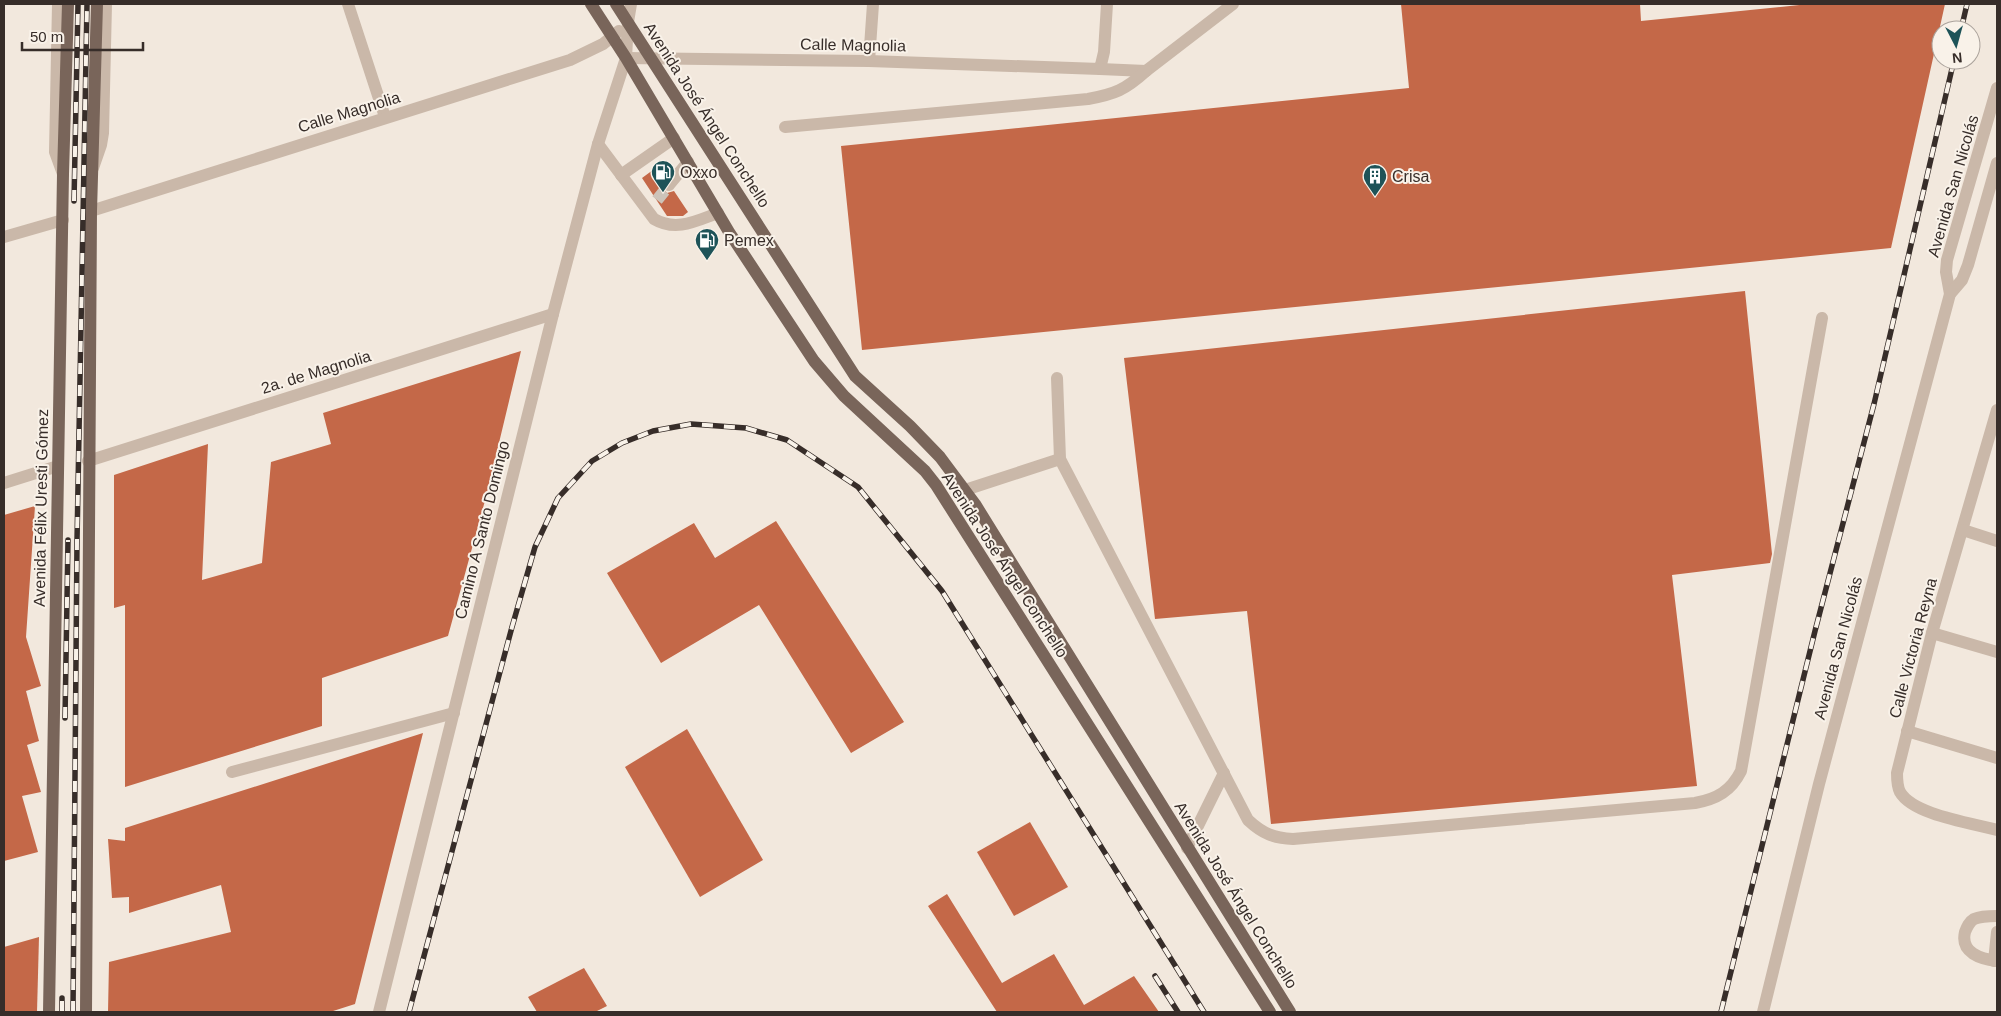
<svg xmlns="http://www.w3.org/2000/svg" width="2001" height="1016" font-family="Helvetica,sans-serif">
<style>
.building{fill:#c46848}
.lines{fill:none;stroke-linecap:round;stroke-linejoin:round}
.minor-tunnel{stroke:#cdc3b9;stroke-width:12;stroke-dasharray:12 6;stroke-linecap:butt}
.minor{stroke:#cab8a9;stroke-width:12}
.major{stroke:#79655a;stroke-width:12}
.rail-casing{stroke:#372d29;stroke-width:5.5}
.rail{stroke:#f9f2e9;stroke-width:4;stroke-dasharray:11;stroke-linecap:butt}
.labels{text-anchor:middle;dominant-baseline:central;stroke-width:4;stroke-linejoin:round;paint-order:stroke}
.street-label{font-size:16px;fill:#372d29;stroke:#f9f2e9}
.poi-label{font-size:16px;fill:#372d29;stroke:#f9f2e9;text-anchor:start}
</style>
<rect width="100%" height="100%" fill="#f2e8dd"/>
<g class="building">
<polygon points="1401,4 1640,4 1641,21 1809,4 1945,4 1891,248 862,350 841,146 1409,88"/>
<polygon points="657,167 664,178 661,183 662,188 667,193 674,191 688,212 683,216 667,216 642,178"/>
<polygon points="1745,291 1772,554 1770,563 1672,575 1697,786 1271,824 1247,611 1155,619 1124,358"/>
<polygon points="521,351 486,497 448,636 322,678 322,726 125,787 125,605 114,608 114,475 208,444 202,580 262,563 271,462 331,444 323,413"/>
<polygon points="35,506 26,637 41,686 26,691 39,741 27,745 41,792 22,796 38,852 4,861 4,515"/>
<polygon points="776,521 904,722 851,753 759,605 661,663 607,573 694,523 715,558"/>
<polygon points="687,729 763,860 700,897 625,767"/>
<polygon points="423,733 355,1004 330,1012 108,1012 109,962 231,932 221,885 129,913 129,897 112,898 108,839 125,841 125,828"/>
<polygon points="1030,822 1068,887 1014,916 977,852"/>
<polygon points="947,894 1002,983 1054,954 1084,1005 1134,976 1159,1012 997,1012 928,906"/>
<polygon points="39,937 37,1012 4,1012 4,947"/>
<polygon points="584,968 607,1006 595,1012 537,1012 528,997"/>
</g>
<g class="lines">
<polyline class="minor-tunnel" points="657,200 669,185"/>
<g class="minor">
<polyline points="58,4 55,152 63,174"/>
<polyline points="348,4 385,117"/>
<polyline points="626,58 869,61 1100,69 1104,52 1107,4"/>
<polyline points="869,61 873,4"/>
<polyline points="1100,69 1146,71 1233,4"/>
<path d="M785 127 1088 99C1115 94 1125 90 1146 71"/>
<path d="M598 144 654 219C676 232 696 221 718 213"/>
<polyline points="93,168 101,145 103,133 106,4"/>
<polyline points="621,175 674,138"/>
<polyline points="669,185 688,162"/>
<polyline points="91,211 570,60 603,44 619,31"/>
<polyline points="4,237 63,220"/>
<polyline points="1950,294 1946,272 1947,260 1997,88"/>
<path d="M1057 378 1060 459 1248 820C1263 834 1274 838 1293 839L1695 803C1717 799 1731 791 1741 771L1822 318"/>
<path d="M1997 410 1932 633 1897 773C1897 780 1897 786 1900 792 1913 815 1972 823 1997 830"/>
<polyline points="88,461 553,314"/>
<polyline points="4,483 58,466"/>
<polyline points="965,490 1060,459"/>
<polyline points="1963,530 1997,541"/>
<polyline points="1932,633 1997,652"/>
<polyline points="1907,731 1997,758"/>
<polyline points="232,772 454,713"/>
<polyline points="1187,848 1224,773"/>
<path d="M1997 916C1990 916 1981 916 1974 919 1969 922 1967 927 1965 932 1960 953 1981 959 1997 961"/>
<polyline points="1994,961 1997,932"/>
<polyline points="379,1012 553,314 598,144 626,58 628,22 631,4"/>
<polyline points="1763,1012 1819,784 1950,294 1962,280 1968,265 1997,163"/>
</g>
<g class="major">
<polyline points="591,4 626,58 729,232 814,361 844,396 925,471 936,485 1270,1012"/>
<polyline points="616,4 855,376 910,426 940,457 975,504 1290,1012"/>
<polyline points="49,1012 63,174 68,4"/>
<polyline points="86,1012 91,211 97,4"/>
</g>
<g class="rail-casing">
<g id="rail">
<polyline points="1961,30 1967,4"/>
<polyline points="74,201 78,4"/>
<polyline points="65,718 68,540"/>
<polyline points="1155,976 1178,1012"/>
<polyline points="62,1012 62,998"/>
<polyline points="73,1012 77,541 87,4"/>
<polyline points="409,1012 512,627 535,547 558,498 592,461 622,443 653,431 691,424 746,428 787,440 858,487 942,591 1204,1012"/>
<polyline points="1721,1012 1815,631 1874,404 1954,60"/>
</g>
</g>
<use href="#rail" class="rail"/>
</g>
<defs>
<g id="fuel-pin" transform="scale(1.25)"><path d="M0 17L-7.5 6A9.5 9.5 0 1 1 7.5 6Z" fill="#1e5358" stroke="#f9f2e9"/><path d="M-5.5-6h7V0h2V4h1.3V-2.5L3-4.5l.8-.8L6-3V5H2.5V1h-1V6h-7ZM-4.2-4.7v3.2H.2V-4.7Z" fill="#fff"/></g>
<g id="building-pin" transform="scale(1.25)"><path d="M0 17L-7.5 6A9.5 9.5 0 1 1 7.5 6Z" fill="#1e5358" stroke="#f9f2e9"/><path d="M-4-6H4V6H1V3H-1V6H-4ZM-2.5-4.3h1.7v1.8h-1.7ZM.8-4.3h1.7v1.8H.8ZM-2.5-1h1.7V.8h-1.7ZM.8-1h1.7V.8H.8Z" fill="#fff"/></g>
</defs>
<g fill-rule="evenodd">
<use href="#fuel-pin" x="663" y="172"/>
<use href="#building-pin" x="1375" y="176"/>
<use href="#fuel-pin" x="707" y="240"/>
</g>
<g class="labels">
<g class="street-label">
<text transform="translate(853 45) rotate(1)">Calle Magnolia</text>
<text transform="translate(349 112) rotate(-17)">Calle Magnolia</text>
<text transform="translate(707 115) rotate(57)">Avenida José Ángel Conchello</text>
<text transform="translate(1953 186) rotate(-74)">Avenida San Nicolás</text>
<text transform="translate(316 372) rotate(-17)">2a. de Magnolia</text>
<text transform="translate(41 508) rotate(-89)">Avenida Félix Uresti Gómez</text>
<text transform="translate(482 530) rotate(-76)">Camino A Santo Domingo</text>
<text transform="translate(1005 565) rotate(57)">Avenida José Ángel Conchello</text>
<text transform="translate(1838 648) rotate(-75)">Avenida San Nicolás</text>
<text transform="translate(1913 648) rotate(-75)">Calle Victoria Reyna</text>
<text transform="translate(1236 895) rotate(58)">Avenida José Ángel Conchello</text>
</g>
<g class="poi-label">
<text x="680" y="172">Oxxo</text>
<text x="1392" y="176">Crisa</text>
<text x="724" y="240">Pemex</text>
</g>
</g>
<rect width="2001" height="1016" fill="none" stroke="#372d29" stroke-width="10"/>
<g transform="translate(1956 45) rotate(174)"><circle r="24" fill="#f9f2e9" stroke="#aba39c"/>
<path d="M0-4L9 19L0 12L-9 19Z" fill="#1e5358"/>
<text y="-8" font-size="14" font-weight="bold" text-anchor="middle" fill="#372d29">N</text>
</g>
<path d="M22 42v8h121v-8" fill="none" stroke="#372d29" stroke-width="2.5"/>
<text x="30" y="42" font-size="15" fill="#372d29" stroke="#f9f2e9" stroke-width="4" paint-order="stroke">50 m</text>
</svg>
